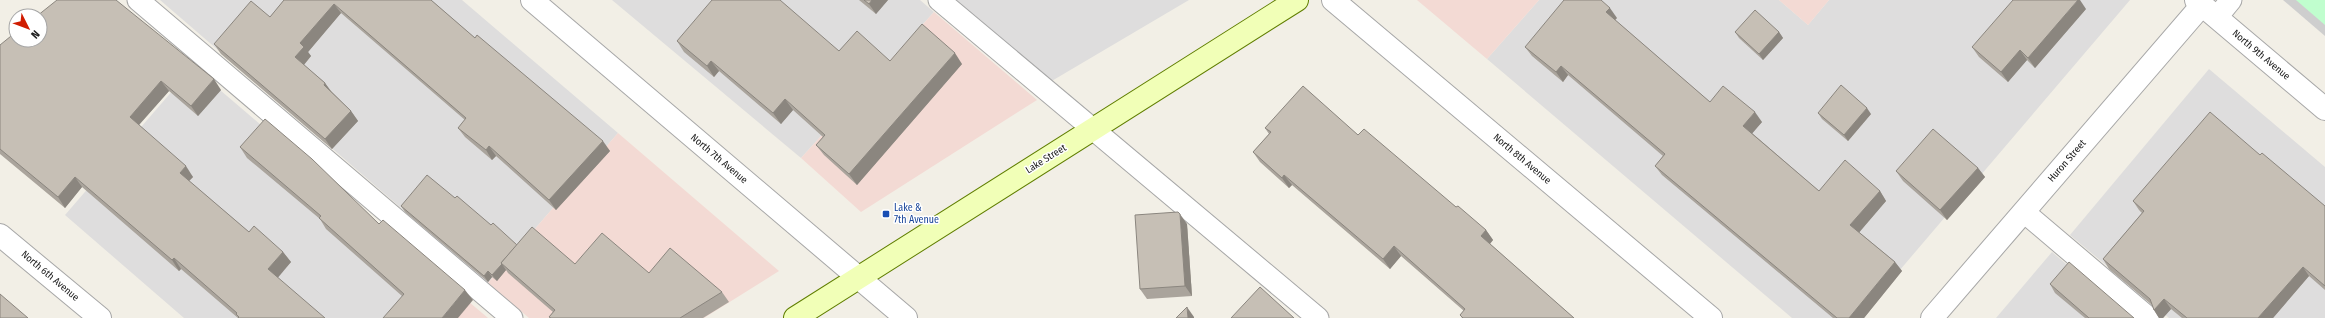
<svg xmlns="http://www.w3.org/2000/svg" width="2325" height="318" font-family="'Fira Sans Condensed',sans-serif">
<style>
.residential{fill:#dedddd}
.commercial{fill:#f3dad4}
.religious{fill:#cecece}
.park{fill:#c0fece}
.lines{fill:none;stroke-linecap:round;stroke-linejoin:round}
.service-casing{stroke:#a7a7a7;stroke-width:23}
.minor-casing{stroke:#a7a7a7;stroke-width:24}
.tertiary-casing{stroke:#a7a7a7;stroke-width:24}
.secondary-casing{stroke:#607e00;stroke-width:24}
.service{stroke:#fff;stroke-width:21}
.minor{stroke:#fff;stroke-width:22}
.tertiary{stroke:#fff;stroke-width:22}
.secondary{stroke:#f1ffb7;stroke-width:22}
.wall{fill:#aaa49c}
.shaded-wall{fill:#8b867f}
.building{fill:#c6bfb5;stroke:#8b867f}
.transit-dot{fill:#1a4fb4;stroke:#fff;stroke-width:1.5}
.labels{text-anchor:middle;dominant-baseline:central;stroke-width:3;stroke-linejoin:round;paint-order:stroke}
.street-label{font-size:10px;fill:#202020;stroke:#fff}
.transit-label{font-size:10px;fill:#164399;stroke:#fff;text-anchor:start}
</style>
<rect width="100%" height="100%" fill="#f2efe6"/>
<g class="residential">
<polygon points="160,0 462,0 618,133 488,283"/>
<polygon points="612,0 920,0 934,12 801,158"/>
<polygon points="954,0 1189,0 1050,82"/>
<polygon points="1539,0 1779,0 1808,25 1829,0 2130,0 1859,318 1792,318 1487,59"/>
<polygon points="193,67 469,302 455,318 184,318 65,215"/>
<polygon points="2209,69 2325,167 2325,318 2169,318 2070,235"/>
<polygon points="2052,252 2129,318 1996,318"/>
</g>
<g class="commercial">
<polygon points="1417,0 1539,0 1487,59"/>
<polygon points="1779,0 1829,0 1808,25"/>
<polygon points="934,12 1037,100 861,212 801,158"/>
<polygon points="618,133 779,271 704,318 529,318 488,283"/>
<polygon points="469,302 488,318 455,318"/>
</g>
<polygon class="religious" points="2283,0 2325,0 2325,36"/>
<polygon class="park" points="2296,0 2325,0 2325,25"/>
<g class="lines">
<g class="service-casing">
<g id="service">
<polyline points="138,0 512,318"/>
<polyline points="939,0 1318,318"/>
<polyline points="2217,17 2231,0"/>
<polyline points="2024,212 2149,318"/>
</g>
</g>
<g class="minor-casing">
<g id="minor">
<polyline points="532,0 906,318"/>
<polyline points="1333,0 1711,318"/>
<polyline points="0,235 100,318"/>
<polyline points="1932,318 2202,5"/>
</g>
</g>
<g class="tertiary-casing">
<polyline id="tertiary" points="2196,0 2325,109"/>
</g>
<g class="secondary-casing">
<polyline id="secondary" points="795,318 1297,0"/>
</g>
<use href="#service" class="service"/>
<use href="#minor" class="minor"/>
<use href="#tertiary" class="tertiary"/>
<use href="#secondary" class="secondary"/>
</g>
<g class="wall">
<polygon points="284,0 431,0 475,38 610,151 556,210 496,156 492,160 465,137 458,128 465,120 341,13 308,52 311,56 304,65 325,83 331,91 351,111 358,121 332,149 221,54 214,44 270,17"/>
<polygon points="859,0 888,0 876,14"/>
<polygon points="2086,9 2035,68 2027,60 2008,82 1979,57 1972,47"/>
<polygon points="1617,18 1615,20 1710,102 1762,122 1752,133 1819,191 1880,191 1886,201 1859,232 1895,262 1902,271 1864,318 1833,318 1662,175 1655,166 1663,156 1568,75 1563,82 1532,56 1525,47"/>
<polygon points="1735,32 1779,32 1783,38 1763,60 1739,38"/>
<polygon points="677,41 839,51 890,61 962,64 857,185 824,155 816,145 823,137 793,110 781,124 719,71 714,77 684,52"/>
<polygon points="0,45 221,90 198,116 169,91 139,125 193,177 189,181 249,232 283,252 291,262 238,318 181,269 179,271 82,187 65,208 0,154"/>
<polygon points="1818,113 1871,114 1848,141 1822,119"/>
<polygon points="1265,128 1358,135 1456,207 1486,230 1493,240 1490,244 1574,318 1462,318 1460,315 1464,311 1401,256 1390,269 1292,185 1289,188 1260,162 1253,152 1269,134"/>
<polygon points="240,147 379,224 473,300 402,296 326,229 320,219 247,158"/>
<polygon points="2260,155 2325,206 2325,290 2309,276 2273,318 2182,318 2171,309 2163,318 2159,318 2154,310 2152,305 2109,269 2103,259 2142,213 2139,210 2133,201"/>
<polygon points="1978,168 1985,177 1947,220 1903,181 1896,171"/>
<polygon points="455,198 517,245 575,264 649,273 722,292 729,302 703,318 550,318 549,317 553,312 508,273 506,270 497,281 492,277 488,282 405,212 401,206"/>
<polygon points="1187,224 1192,296 1147,299 1140,289"/>
<polygon points="2050,284 2134,318 2085,318 2055,293"/>
</g>
<g class="shaded-wall">
<polygon points="872,0 888,0 876,14 869,4"/>
<polygon points="2078,0 2080,0 2086,9 2035,68 2028,58"/>
<polygon points="334,4 341,13 308,52 311,56 302,67 295,57 300,43"/>
<polygon points="1610,8 1617,18 1613,22 1606,12"/>
<polygon points="1779,32 1783,38 1763,60 1759,54"/>
<polygon points="2020,50 2027,60 2008,82 2001,72"/>
<polygon points="955,53 962,64 857,185 849,174"/>
<polygon points="711,61 719,71 714,77 707,66"/>
<polygon points="1561,66 1568,75 1563,82 1556,72"/>
<polygon points="214,79 221,90 198,116 191,106"/>
<polygon points="161,81 169,91 137,127 130,117"/>
<polygon points="325,83 332,93 324,85"/>
<polygon points="785,99 793,110 781,124 773,113"/>
<polygon points="1867,108 1871,114 1848,141 1844,135"/>
<polygon points="351,111 358,121 332,149 325,139"/>
<polygon points="1755,112 1762,122 1750,136 1743,126"/>
<polygon points="603,141 610,151 556,210 549,200"/>
<polygon points="489,146 496,156 492,160 486,150"/>
<polygon points="186,166 193,177 187,183 180,173"/>
<polygon points="1978,168 1985,177 1947,220 1940,210"/>
<polygon points="1284,175 1292,185 1289,188 1282,178"/>
<polygon points="75,177 82,187 65,208 58,197"/>
<polygon points="1880,191 1886,201 1857,235 1850,225"/>
<polygon points="1180,214 1187,224 1192,296 1185,286"/>
<polygon points="1486,230 1493,240 1488,246 1481,236"/>
<polygon points="1394,246 1401,256 1390,269 1383,259"/>
<polygon points="283,252 291,262 276,280 268,269"/>
<polygon points="174,258 181,269 179,271 172,260"/>
<polygon points="1895,262 1902,271 1864,318 1849,318"/>
<polygon points="502,264 506,270 497,281 492,275"/>
<polygon points="2303,267 2309,276 2273,318 2258,318"/>
<polygon points="488,271 492,277 488,282 484,276"/>
<polygon points="465,290 473,300 458,318 442,318"/>
<polygon points="2164,299 2171,309 2163,318 2159,318 2154,310"/>
<polygon points="1187,307 1194,317 1194,318 1188,318"/>
</g>
<g class="building">
<polygon points="57,0 116,0 214,79 191,106 161,81 130,117 186,166 180,173 249,232 254,226 283,252 268,269 325,318 238,318 239,317 236,314 237,313 174,258 172,260 75,177 58,197 0,149 0,45 16,32 16,40 40,40 40,16 37,16"/>
<polygon points="284,0 431,0 475,38 477,35 603,141 549,200 489,146 486,150 458,128 466,118 334,4 300,43 304,47 295,57 325,83 324,85 351,111 325,139 214,44 251,1 270,17"/>
<polygon points="712,0 780,0 839,51 857,31 890,61 922,24 955,53 849,174 816,145 825,135 785,99 773,113 711,61 707,66 677,41"/>
<polygon points="864,0 872,0 869,4"/>
<polygon points="1564,0 1601,0 1610,8 1606,12 1710,102 1723,86 1755,112 1743,126 1819,191 1845,160 1880,191 1850,225 1895,262 1849,318 1837,318 1655,166 1665,154 1561,66 1556,72 1525,47"/>
<polygon points="2013,0 2078,0 2028,58 2020,50 2001,72 1972,47"/>
<polygon points="1755,10 1779,32 1759,54 1735,32"/>
<polygon points="1841,85 1867,108 1844,135 1818,113"/>
<polygon points="1303,86 1358,135 1364,129 1456,207 1458,206 1486,230 1481,236 1574,318 1463,318 1460,315 1465,309 1394,246 1383,259 1284,175 1282,178 1253,152 1271,132 1265,128"/>
<polygon points="2210,112 2260,155 2262,153 2325,206 2325,286 2303,267 2258,318 2187,318 2164,299 2154,310 2150,299 2103,259 2144,211 2133,201"/>
<polygon points="265,119 312,159 379,224 383,220 465,290 442,318 383,318 404,294 319,218 321,216 240,147"/>
<polygon points="1933,129 1978,168 1940,210 1896,171"/>
<polygon points="427,175 455,198 457,196 491,225 493,223 517,245 501,263 502,264 492,275 488,271 484,276 401,206"/>
<polygon points="1178,212 1180,214 1185,286 1140,289 1135,215"/>
<polygon points="532,227 575,264 602,233 649,273 670,248 722,292 680,318 551,318 549,317 555,310 501,263"/>
<polygon points="2069,262 2134,318 2089,318 2050,284"/>
<polygon points="1260,287 1294,318 1231,318"/>
<polygon points="0,294 28,318 0,318"/>
<polygon points="1187,307 1188,318 1176,318"/>
</g>
<rect class="transit-dot" x="882" y="210" width="8" height="8" rx="2"/>
<g class="labels">
<g class="street-label">
<text transform="translate(2261 55) rotate(40)">North 9th Avenue</text>
<text transform="translate(719 159) rotate(40)">North 7th Avenue</text>
<text transform="translate(1046 159) rotate(-32)">Lake Street</text>
<text transform="translate(1522 159) rotate(40)">North 8th Avenue</text>
<text transform="translate(2067 161) rotate(-49)">Huron Street</text>
<text transform="translate(50 276) rotate(40)">North 6th Avenue</text>
</g>
<g class="transit-label">
<text x="894" y="208">Lake &amp;<tspan x="894" dy="12">7th Avenue</tspan></text>
</g>
</g>
<g transform="translate(28 28) rotate(132)"><circle r="19" fill="#ffffff" stroke="#a6a6a6"/>
<path d="M0-3L7 15L0 10L-7 15Z" fill="#d01c00"/>
<text y="-6" font-size="11" font-weight="bold" text-anchor="middle" fill="#202020">N</text>
</g>
</svg>
